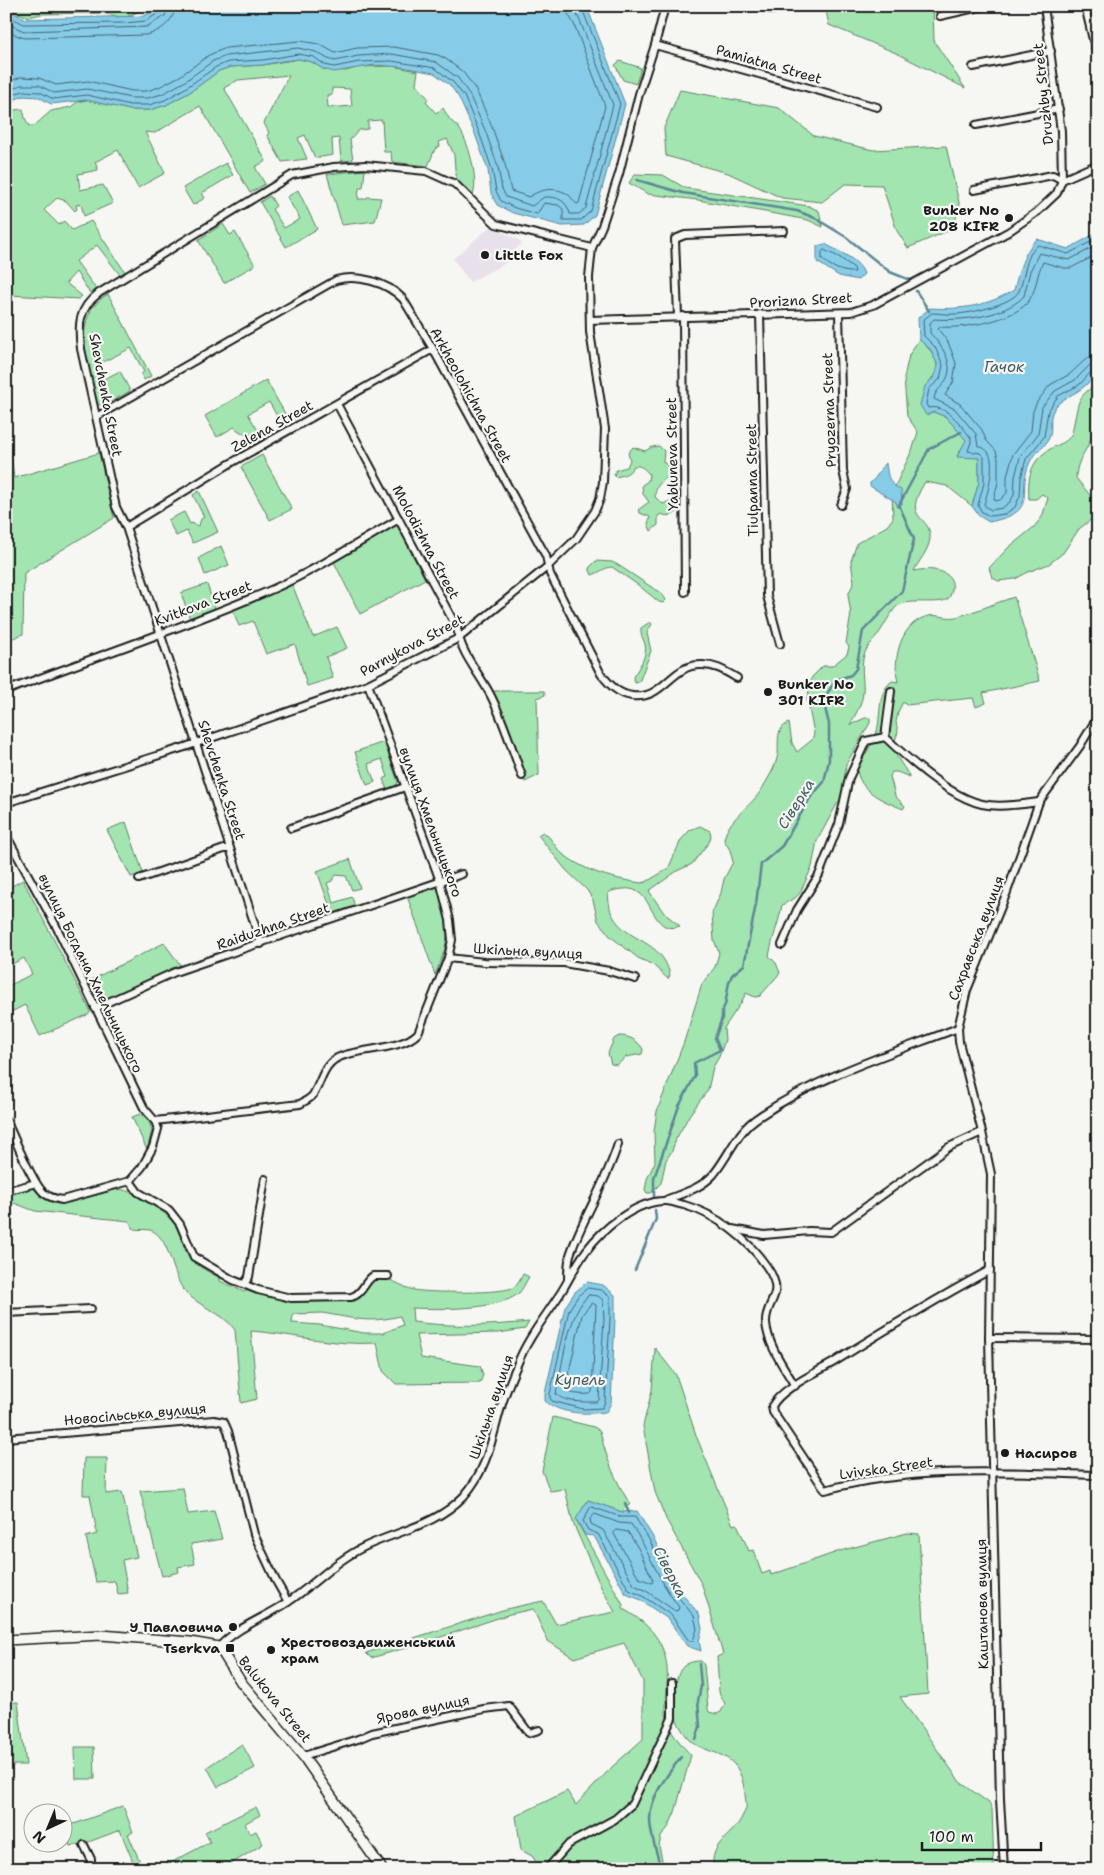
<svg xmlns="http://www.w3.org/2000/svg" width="1104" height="1875" font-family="'Shantell Sans',sans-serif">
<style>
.built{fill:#e8e0ea}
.green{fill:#a2e5b0;stroke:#5f8066;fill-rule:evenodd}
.water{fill:#86cce8;stroke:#5c8696}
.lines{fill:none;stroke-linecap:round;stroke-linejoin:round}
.shore{stroke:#46626e;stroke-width:1}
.stream{stroke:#5c8696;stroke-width:2.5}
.street-casing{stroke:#1c1c1c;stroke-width:10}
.secondary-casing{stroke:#1c1c1c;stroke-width:12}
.street{stroke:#f6f6f2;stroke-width:6}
.secondary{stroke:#f6f6f2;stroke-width:9}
.poi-dot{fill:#1c1c1c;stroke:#f6f6f2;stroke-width:2}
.labels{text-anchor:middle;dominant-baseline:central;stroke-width:4.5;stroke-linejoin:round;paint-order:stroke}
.street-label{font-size:14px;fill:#1c1c1c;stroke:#f6f6f2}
.poi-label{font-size:14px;font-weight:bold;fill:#1c1c1c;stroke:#f6f6f2;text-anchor:start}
.water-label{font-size:15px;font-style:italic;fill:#415a63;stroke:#f6f6f2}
</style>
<rect width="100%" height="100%" fill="#f6f6f2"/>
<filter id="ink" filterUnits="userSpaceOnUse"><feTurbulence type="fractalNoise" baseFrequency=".02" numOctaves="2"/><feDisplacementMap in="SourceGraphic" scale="10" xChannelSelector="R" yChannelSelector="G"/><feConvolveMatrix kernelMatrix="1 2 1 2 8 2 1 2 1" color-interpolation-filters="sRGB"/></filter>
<g filter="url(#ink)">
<polygon class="built" points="490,227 517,239 522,244 511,253 515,258 470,282 453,259"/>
<g class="green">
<polygon points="9,6 151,6 124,18 103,13 41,14 29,17 17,13"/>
<polygon points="825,6 933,6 934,41 965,88 896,53 829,25"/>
<path d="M299 59 312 62 323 69 346 71 359 67 392 66 418 71 416 84 428 98 426 102 436 113 443 108C446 113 448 118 452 122 454 123 456 125 458 127 468 139 479 180 473 195L469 194 456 182 454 155 447 139 439 142 440 146 435 149 428 166 392 162 391 152H384L382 120 368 121V129L359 130 350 140 353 160 341 161 339 138 332 139 333 155 315 158 305 135 298 138 307 159 282 162 267 135 269 133 264 123 289 75 238 80 224 88 266 161 255 167 265 184 250 193 200 106 155 133 145 132 165 173 138 188 118 150 95 162 98 170 78 174 80 190 103 185 113 203 84 216 81 204 76 205 77 209 75 211 66 201 57 198 44 210 59 225 64 221 72 230 91 221 125 272 120 275 97 245 76 261 96 289 90 293 76 272 66 283 82 296 79 299 9 295 6 311V107L9 104 10 107 14 110 23 109 25 118 29 126H34L51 111 71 107 77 102 86 100 130 110H150L166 105 190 92 219 71 230 67 263 65ZM332 88 350 89 352 106 328 108 327 95H332Z"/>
<polygon points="620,61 641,68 636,84 623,80 615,65"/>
<polygon points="680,90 779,108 814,136 873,150 946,146 960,207 952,229 908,248 897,231 882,185 845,184 822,202 782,198 728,173 666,156 664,128"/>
<polygon points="226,163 233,175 202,193 205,198 193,205 183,188"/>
<polygon points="365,170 363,188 359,188 358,199 366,199 367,197 381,198 375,221 342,225 327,174"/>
<polygon points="635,174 663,175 685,188 809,206 819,211 823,227 808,220 765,212 698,200 648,194 629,183"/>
<polygon points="298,190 317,229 286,247 260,202 270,196 276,206 272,209 284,228 300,219 287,197"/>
<polygon points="223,224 230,235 235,232 255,265 224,283 198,240"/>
<path d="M108 294 151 376 144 380 141 374 144 372 131 348 97 365 104 379 120 371 130 391 104 406 96 403C88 367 69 317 108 294Z"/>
<path d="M919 339C937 356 945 367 925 386L934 412 946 417 967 440 957 456 979 458V482L972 506 947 486 925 482C900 522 932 514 930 539 928 552 919 560 914 571 931 567 961 570 950 596 946 608 908 596 896 607 888 616 884 627 877 636 871 644 865 648 863 659 861 670 864 682 863 693 862 704 855 715 850 725L865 718H870V723L846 764 843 796 837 804 817 841 812 867 800 893 795 898 782 905C779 923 772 938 769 956L776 963 780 973 760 996 755 997 746 993 741 1003 724 1028 725 1040 719 1057 713 1067 708 1090 690 1114 676 1139 672 1151 666 1160 661 1183 651 1193H647L645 1190 647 1179 655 1162 654 1131 657 1111 684 1042 702 984 715 967 719 953 714 940 712 913 721 893 724 879 733 862 730 850 724 840C727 820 749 808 760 792 764 786 767 780 770 775 774 768 777 761 778 753 779 741 775 729 789 723L792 743 797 752 812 740 814 733 807 699 812 677 823 666H832L847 654 849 647 846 643 851 614 848 595 854 582 851 561 857 543 887 526 893 518 892 493 913 448 918 432 907 416 904 378 909 355Z"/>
<path d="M266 380 288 419 281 423 269 402 248 414 259 432C249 437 242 434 234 427L217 437 205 416Z"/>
<path d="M1098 383C1098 401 1098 420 1091 438 1085 455 1077 458 1076 478L1094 500 1097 515 1079 529 1063 553 1049 564 1028 572 1015 579 998 581 992 577 989 568 1008 548 1034 527 1042 517 1048 498 1042 494 1036 499H1029C1027 474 1032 457 1056 446 1062 443 1068 441 1071 435 1073 432 1073 427 1074 423 1079 400 1077 397 1098 383Z"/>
<polygon points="6,409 14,478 99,453 114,518 24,573 23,634 6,641"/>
<path d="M659 446 664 451 663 462 675 470C667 480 655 481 655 497L663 504 676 498 678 500 675 506 678 511C672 516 668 517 661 514L658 516V525L651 531 648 524 650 517 640 513 638 510 649 502 643 494 642 485 648 481 649 474C645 469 641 465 634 466 630 473 625 475 616 477L614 475 616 470 627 467 630 460 628 453 633 447 645 451 652 447Z"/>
<polygon points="262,455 292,509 270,520 241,467"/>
<polygon points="199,491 218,532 193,543 187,531 176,536 168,520 184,512 190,524 193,523 196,526 199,525 201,519 204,517 193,495"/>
<polygon points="397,525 425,579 360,614 334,562"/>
<polygon points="221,546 229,565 205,575 199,558"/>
<path d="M596 561 612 562 618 565 662 594 666 600 663 603 659 602 638 585 612 567C605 567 599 573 592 575L589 568Z"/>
<polygon points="207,584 215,609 190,619 181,593"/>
<polygon points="292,584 313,637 337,627 347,648 326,657 333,678 307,686 295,644 266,654 253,621 239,626 232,608"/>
<path d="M1014 597 1040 681 983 693 986 703 976 707 973 698 906 705 903 702 898 712 896 722 898 732 893 746 897 757 910 777 897 772H892L890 776 895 796 905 806 903 809C884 801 859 792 857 769 863 758 870 747 875 737 883 718 875 694 892 681L898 682C892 659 901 621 929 616 937 614 947 619 956 617 975 612 995 603 1014 597Z"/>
<path d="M650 622 652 624 647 633 651 651 639 682 635 683 633 677C639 667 648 656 645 644 643 638 640 635 641 628Z"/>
<path d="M489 689 494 691H544L545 695 537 698 539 775 525 782C522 761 502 704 489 689Z"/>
<polygon points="384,742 398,782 395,787 387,790 383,779 388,777 382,759 368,764 375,782 367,785 355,752"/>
<polygon points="126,822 143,873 131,877 107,830"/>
<path d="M700 826 710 831 711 836 709 842 692 864 677 871 649 891 664 913 680 926C649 938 655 884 623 889 617 890 612 890 608 893 609 901 609 909 613 916 628 943 662 939 670 975L668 979 653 965 638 958 610 936 598 921 593 900 587 890 566 870 538 835 543 832C552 837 555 849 564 855 589 873 611 878 641 883L646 882 668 869 681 840 690 830Z"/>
<polygon points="350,859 360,888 352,890 346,876 336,875 332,881 327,883 334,903 352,897 355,907 333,915 317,871"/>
<polygon points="23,880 90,1010 90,1013 87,1015 40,1036 25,1005 11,1012 6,1002 6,987 32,974 24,958 6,967 6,889"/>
<path d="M436 886 439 888C450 927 451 938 435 975L407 896Z"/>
<polygon points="164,943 181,966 106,999 101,1000 98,998 89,981"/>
<path d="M619 1036C630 1036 637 1040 643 1049L642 1054 626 1057 617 1065 611 1064 608 1053 614 1039Z"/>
<polygon points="140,1114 148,1119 152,1130 147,1150 132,1117"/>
<path d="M32 1188 52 1200 68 1203 118 1189C136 1191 168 1211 177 1228 182 1238 184 1251 191 1259 198 1267 211 1273 220 1278V1281L244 1292 248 1290 291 1300 351 1299 363 1292 374 1278C389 1275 400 1287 414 1290 428 1293 505 1294 514 1287 518 1285 521 1278 523 1274L529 1277C526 1281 523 1289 519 1293 498 1311 438 1309 412 1308L413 1322C451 1327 491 1326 529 1322L525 1329 498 1333 416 1335 421 1358 480 1366 483 1375 480 1383 396 1384 383 1371 377 1343C334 1346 293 1334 251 1331L257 1399 241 1403 235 1330C222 1311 197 1307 183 1289 172 1274 169 1235 150 1230 145 1229 139 1230 134 1229L129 1221 35 1211 6 1200V1192ZM322 1313C354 1318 367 1324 400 1316L403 1325 383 1333H364L320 1325 292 1323 293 1314Z"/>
<path d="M655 1348 676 1375 697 1438 733 1525 737 1524 749 1551 753 1550 762 1574 770 1571 771 1575 840 1551 907 1533 919 1534 928 1694 900 1697 960 1782 989 1803 992 1809 994 1869H713C710 1840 733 1838 743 1815 745 1811 747 1808 746 1804 745 1791 743 1774 734 1764 721 1750 700 1752 688 1738 683 1732 679 1726 676 1718 673 1708 674 1674 683 1667 688 1662 695 1661 701 1661L704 1665 708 1709 709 1712 717 1714 721 1712 725 1704 719 1692 717 1657 723 1654 702 1585 666 1519 655 1492 643 1426 652 1390Z"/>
<path d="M553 1417 594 1427 600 1431C606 1458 615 1480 630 1504L622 1512 588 1500 576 1520 623 1605V1609C654 1626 670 1648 667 1684 667 1697 664 1711 668 1723 673 1735 682 1746 691 1755L675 1812 669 1826 661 1837 659 1846 664 1869H541L532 1856 521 1850 516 1816 567 1791 576 1805 612 1767 643 1739V1681L624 1643 574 1658 548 1641 533 1609 510 1614 426 1642 371 1658 366 1653 506 1609 543 1601 556 1624 615 1612 601 1587 573 1523 565 1489 550 1491 542 1471Z"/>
<polygon points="84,1458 107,1458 106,1494 122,1492 137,1557 122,1560 128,1593 118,1594 115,1581 96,1582 86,1537 97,1534 90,1495 83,1495"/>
<polygon points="183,1488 188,1514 214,1511 222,1539 191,1544 195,1564 178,1567 179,1572 162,1576 140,1491"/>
<polygon points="18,1702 26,1765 6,1765 6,1703"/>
<polygon points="242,1744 255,1768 218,1787 207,1767"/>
<polygon points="75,1747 94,1747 95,1779 76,1779"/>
<polygon points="123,1806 133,1832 128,1834 143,1869 123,1869 134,1864 120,1830 86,1843 70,1846 63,1826 77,1823"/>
<polygon points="256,1807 260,1815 244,1824 250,1834 256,1831 263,1844 223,1869 159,1869 210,1842 205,1832"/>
</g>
<g class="water">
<polygon points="159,6 585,6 590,15 625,104 595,215 584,225 562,226 513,213 497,205 491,193 488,170 475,134 459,98 450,85 434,73 402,67 375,65 334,72 323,69 312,62 299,59 282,61 263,65 230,67 219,71 190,92 166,105 150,110 130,110 86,100 51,104 39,97 23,96 16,99 6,107 6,8 24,19 144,16"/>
<path d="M1098 232V374C1092 378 1087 385 1081 389 1070 397 1057 400 1052 413 1049 421 1053 433 1048 440 1044 448 1035 453 1031 460 1014 493 1043 511 989 522L979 516 972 506 979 482V458L957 457 966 440 946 417 934 412 926 415 920 405 925 386 935 376 938 366 931 350 919 339 918 318 930 308C962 310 987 306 1014 290 1019 271 1023 252 1037 239L1068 249Z"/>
<path d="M825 244C838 251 860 260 864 274L858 280 839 276 817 262V246Z"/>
<path d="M886 463C888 477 888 483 901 490L902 504 898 508 896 502 870 486V483C877 478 880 469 886 463Z"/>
<path d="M587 1282 603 1285 615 1295V1319L611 1403 606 1412C586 1414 562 1415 545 1401V1393L565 1307 575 1292Z"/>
<polygon points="588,1500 622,1512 637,1511 654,1539 677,1588 699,1614 702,1629 699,1641 701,1651 687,1646 668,1619 639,1599 626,1594 594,1536 585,1535 576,1519"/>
</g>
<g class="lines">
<g class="shore">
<polyline points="6,15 24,24 124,23 146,21 160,12 162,6"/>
<polyline points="6,23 24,31 146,27 165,16 168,6"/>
<path d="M6 31 24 38 146 35C160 32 175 21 175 6"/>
<path d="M6 83 21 77 39 78 56 85 88 81 132 91H147L159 87 180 76 209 55 226 48 300 41 319 44 335 53 357 48 394 47 438 55 446 59 463 72 476 90 492 127 505 164 511 191 529 197C540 189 556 186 569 195 572 198 574 202 577 204L579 203 605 106 574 24 568 14 567 6"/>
<path d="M6 92 21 85H39L54 93 87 89 131 98H148L162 94 184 82 213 61 226 56 298 48 316 52 328 59 335 61 358 56 392 54 436 62 458 78 469 94 485 130 498 167 502 189 506 197 532 206 544 197C558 196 567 201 570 214H579L586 208 613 105 580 21 576 13 575 6"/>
<polyline points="6,100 13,94 24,91 40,92 53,99 87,95 130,105 149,105 165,100 187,87 216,67 228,62 263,60 298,54 314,57 325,65 334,67 359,62 392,61 435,68 453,82 464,96 479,132 492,169 496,191 501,201 515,208 537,214 544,203 558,205 563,209 563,220 581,220 591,211 620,104 581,6"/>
<path d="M1098 238 1068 254 1038 245C1024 256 1026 276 1019 291 1013 304 969 314 955 314 948 315 940 313 932 313L923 320 924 336 935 347 943 365 940 379 929 389 926 404 928 408C947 404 960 424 971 438V442L968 451 980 453 984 457V483L978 505 982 512 990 516 1005 514 1015 507 1020 496 1021 478 1026 459 1044 437 1048 411 1058 396 1079 385 1092 371 1098 370"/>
<path d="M1098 245 1069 260 1039 253 1030 271 1024 296C1004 317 962 321 934 319L930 323V333C942 346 957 366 944 383 940 389 935 391 934 399L955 409 976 434 978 446C981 447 985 448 988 452 996 463 988 492 984 504L986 507 991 510 1002 508 1010 502 1014 495 1015 477 1020 457 1038 434 1042 407 1055 391 1075 380 1090 365 1098 364"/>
<path d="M824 250 839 257 854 268 855 272C843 273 831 267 822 259V252Z"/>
<path d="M1098 254 1071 268H1064L1043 262C1037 273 1037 287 1030 299 1018 320 963 329 940 327L938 329 948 342 956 363 953 383 945 395 960 404 982 430 986 440 996 451 998 458V482L994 498 995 501 1000 500 1007 493V476L1013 454 1031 431 1033 411 1037 402 1050 385 1070 374 1086 359 1098 356"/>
<polygon points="588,1288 601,1290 610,1297 610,1319 605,1402 602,1408 583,1409 552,1401 550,1398 550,1394 569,1310 578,1296"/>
<path d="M589 1295 598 1296 603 1300 604 1319 599 1400 597 1402C584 1402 565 1403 556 1394 562 1367 568 1312 589 1295Z"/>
<path d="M592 1303 596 1305 592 1392 590 1394C582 1395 569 1394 565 1389L582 1315Z"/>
<polygon points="592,1507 621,1517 635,1517 650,1541 673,1591 694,1616 697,1629 693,1641 689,1641 671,1615 641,1595 629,1590 598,1534 588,1530 583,1521 590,1508"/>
<path d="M595 1514 619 1523 631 1524C649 1551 659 1582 679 1607L678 1610 675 1611 645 1590 634 1585 603 1530 591 1524 590 1519Z"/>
<polygon points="616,1530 628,1532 638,1548 653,1580 652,1583 639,1578 614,1534"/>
</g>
<g class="stream">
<polyline points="637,180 683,193 797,211 815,218 846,237 890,272 910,280"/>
<polyline points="916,291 929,311"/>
<polyline points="654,1197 654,1178 679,1106 695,1076 694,1063 720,1050 715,1038 722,1018 722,1011 725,1005 729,982 732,975 744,965 756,904 761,864 782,846 810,798 824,782 829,760 829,724 823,700 836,680 851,675 856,669 863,631 902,591 914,539 899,505 929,449 961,432"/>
<polyline points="635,1270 656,1219 655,1210"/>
<polyline points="625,1503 629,1513"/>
<polyline points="696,1739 700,1727 698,1701 701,1686 699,1664"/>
<path d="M661 1869C657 1853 650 1835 650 1819 650 1796 668 1774 681 1757"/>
</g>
<g class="street-casing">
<g id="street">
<polyline points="758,6 773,10 778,6"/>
<polyline points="1085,6 1098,61"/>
<polyline points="940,16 984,6"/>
<polyline points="655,45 877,107"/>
<polyline points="973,67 1051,51"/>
<polyline points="976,125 1059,109"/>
<polyline points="1062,180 1098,164"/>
<polyline points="974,190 1053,175 1062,180"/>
<polyline points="839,313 843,471 847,489 841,505"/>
<polyline points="760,314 767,596 780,644"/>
<polyline points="678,316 675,239 685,235 784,231"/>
<polyline points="683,316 685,592"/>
<polyline points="590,320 851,312 873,305 1008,232 1037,212 1057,193 1062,180 1061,131 1044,6"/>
<path d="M337 404 457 628C461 655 479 672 491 696 504 722 512 749 522 776"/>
<path d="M96 417 336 280C357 274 387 282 403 299L433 349 546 556 550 574 601 674C610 685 618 694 632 696 664 700 671 665 700 665 714 664 725 671 737 678"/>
<polyline points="126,527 231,463 433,349"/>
<path d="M6 691C94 657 186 627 273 589 317 569 358 543 399 519"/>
<path d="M885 737C908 759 950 797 982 804 1000 808 1021 804 1039 802"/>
<polyline points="6,803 185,747 368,684 459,638 547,567 576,539 595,511 600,499 603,482 605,429 590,332 589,277 592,248 602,226 619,174 639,94 655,45 665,6"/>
<polyline points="291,828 405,787"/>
<path d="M6 835 56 926 144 1108 155 1121 158 1129 153 1147 142 1167 130 1181 62 1200C56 1199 49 1197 44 1193 32 1183 14 1136 6 1120"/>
<polyline points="139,879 224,849 230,849"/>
<path d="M261 944 126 527 116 507 81 349C78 325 78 309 99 293L292 175 334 167 365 165 426 171 455 184 496 224 592 248"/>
<polyline points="782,945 797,910 819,875 839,824 849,778 866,741 885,737 891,691"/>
<polyline points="448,958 484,962 564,963 609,971 635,979"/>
<polyline points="95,1008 175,972 462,874"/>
<path d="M155 1121 300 1104C305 1101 310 1099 313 1095 322 1081 323 1062 342 1056 363 1048 402 1050 418 1033L448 958 452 940 450 920 440 881 368 684"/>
<path d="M130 1181 138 1192 169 1210 180 1224 194 1257 233 1280 258 1290 291 1298 351 1297C362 1295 364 1282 373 1276H388"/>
<polyline points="6,1191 36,1183"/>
<path d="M666 1200C683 1193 700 1189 713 1175 730 1155 736 1131 760 1116 821 1075 890 1054 958 1028"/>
<polyline points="732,1229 764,1235 809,1231 831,1232 949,1147 982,1132"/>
<path d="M990 1270C936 1299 885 1330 834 1362 816 1373 782 1388 772 1406L773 1412 825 1490C914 1466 1006 1472 1098 1475"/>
<path d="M568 1279C568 1271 568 1263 570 1255 583 1217 606 1183 618 1144"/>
<polyline points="244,1284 249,1277 265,1179"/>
<polyline points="6,1313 91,1309"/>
<polyline points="989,1338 1098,1339"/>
<polyline points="6,1438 214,1420 224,1422 228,1431 254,1534 276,1581 288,1602"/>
<path d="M219 1647C238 1626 265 1618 288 1602 315 1584 336 1560 366 1546 401 1530 436 1525 464 1496 488 1469 492 1437 502 1404 506 1391 512 1377 517 1365 527 1339 545 1317 560 1294 569 1280 576 1264 586 1251 602 1229 637 1200 666 1201 671 1201 678 1204 684 1205 716 1214 748 1239 767 1267 787 1296 765 1300 766 1323 768 1346 784 1367 795 1386"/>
<polyline points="303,1756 358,1739 372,1733 484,1709 509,1706 529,1733 539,1730"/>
<polyline points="84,1845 91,1859 91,1869"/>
<polyline points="547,1869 569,1844 615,1819 632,1804 672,1718 672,1683"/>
<polyline points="1004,1869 1000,1799 989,1338 991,1174 982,1132 959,1042 958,1028 967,990 1007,892 1039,802 1080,746 1098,716"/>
</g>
</g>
<g class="secondary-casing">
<polyline id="secondary" points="6,1640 101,1635 190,1642 219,1647 241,1682 303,1756 382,1869"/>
</g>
<use href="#street" class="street"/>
<use href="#secondary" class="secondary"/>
</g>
</g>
<g class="poi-dot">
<circle cx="1009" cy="218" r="5"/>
<circle cx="485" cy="255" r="5"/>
<circle cx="768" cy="692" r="5"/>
<circle cx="1005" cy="1453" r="5"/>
<circle cx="233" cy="1627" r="5"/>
<rect x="225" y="1643" width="10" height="10" rx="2.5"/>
<circle cx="271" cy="1650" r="5"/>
</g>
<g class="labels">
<g class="street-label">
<text transform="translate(769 64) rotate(16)">Pamiatna Street</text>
<text transform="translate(1043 94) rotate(-96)">Druzhby Street</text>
<text transform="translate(801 300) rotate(-3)">Prorizna Street</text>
<text transform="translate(106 395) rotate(79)">Shevchenka Street</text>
<text transform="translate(471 395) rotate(61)">Arkheolohichna Street</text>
<text transform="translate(829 410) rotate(-92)">Pryozerna Street</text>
<text transform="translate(272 426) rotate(-29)">Zelena Street</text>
<text transform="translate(672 454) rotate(-91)">Yabluneva Street</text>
<text transform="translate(752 480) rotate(-91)">Tiulpanna Street</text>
<text transform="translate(426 542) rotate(62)">Molodizhna Street</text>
<text transform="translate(203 603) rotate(-21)">Kvitkova Street</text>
<text transform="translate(412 645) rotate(-28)">Parnykova Street</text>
<text transform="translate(222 780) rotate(72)">Shevchenka Street</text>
<text transform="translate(431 822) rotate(70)">вулиця Хмельницького</text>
<text transform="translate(273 926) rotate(-19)">Raiduzhna Street</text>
<text transform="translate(976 938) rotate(-69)">Сахравська вулиця</text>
<text transform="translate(528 951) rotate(3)">Шкільна вулиця</text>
<text transform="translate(91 973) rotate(64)">вулиця Богдана Хмельницького</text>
<text transform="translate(491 1407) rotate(-71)">Шкільна вулиця</text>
<text transform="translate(135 1414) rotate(-5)">Новосільська вулиця</text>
<text transform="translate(886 1468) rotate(-8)">Lvivska Street</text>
<text transform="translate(982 1604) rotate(-91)">Каштанова вулиця</text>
<text transform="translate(275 1699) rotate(51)">Balukova Street</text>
<text transform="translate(423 1709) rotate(-12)">Ярова вулиця</text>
</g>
<g class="poi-label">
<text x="999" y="210" text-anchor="end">Bunker No<tspan x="999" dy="16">208 KIFR</tspan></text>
<text x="495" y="255">Little Fox</text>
<text x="778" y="684">Bunker No<tspan x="778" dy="16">301 KIFR</tspan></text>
<text x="1015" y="1453">Насиров</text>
<text x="223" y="1627" text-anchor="end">У Павловича</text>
<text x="281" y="1642">Хрестовоздвиженський<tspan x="281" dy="16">храм</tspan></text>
<text x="220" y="1648" text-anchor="end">Tserkva</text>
</g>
<g class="water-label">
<text x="1004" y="367">Гачок</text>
<text transform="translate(796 804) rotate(-58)">Сіверка</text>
<text x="580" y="1380">Купель</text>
<text transform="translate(670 1572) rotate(63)">Сіверка</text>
</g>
</g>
<rect width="1104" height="1875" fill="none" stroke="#f6f6f2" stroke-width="25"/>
<rect x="12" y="12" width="1079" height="1850" fill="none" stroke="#1c1c1c" stroke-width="2" filter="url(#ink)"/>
<g transform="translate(48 1828) rotate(224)"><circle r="24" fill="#f6f6f2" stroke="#9f9f9c"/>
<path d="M0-4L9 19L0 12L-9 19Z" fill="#1c1c1c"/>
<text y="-8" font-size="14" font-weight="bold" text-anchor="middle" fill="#1c1c1c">N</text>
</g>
<path d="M922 1842v8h119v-8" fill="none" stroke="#1c1c1c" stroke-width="2.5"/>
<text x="929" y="1842" font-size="15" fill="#1c1c1c" stroke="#f6f6f2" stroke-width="4" paint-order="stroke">100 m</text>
</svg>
